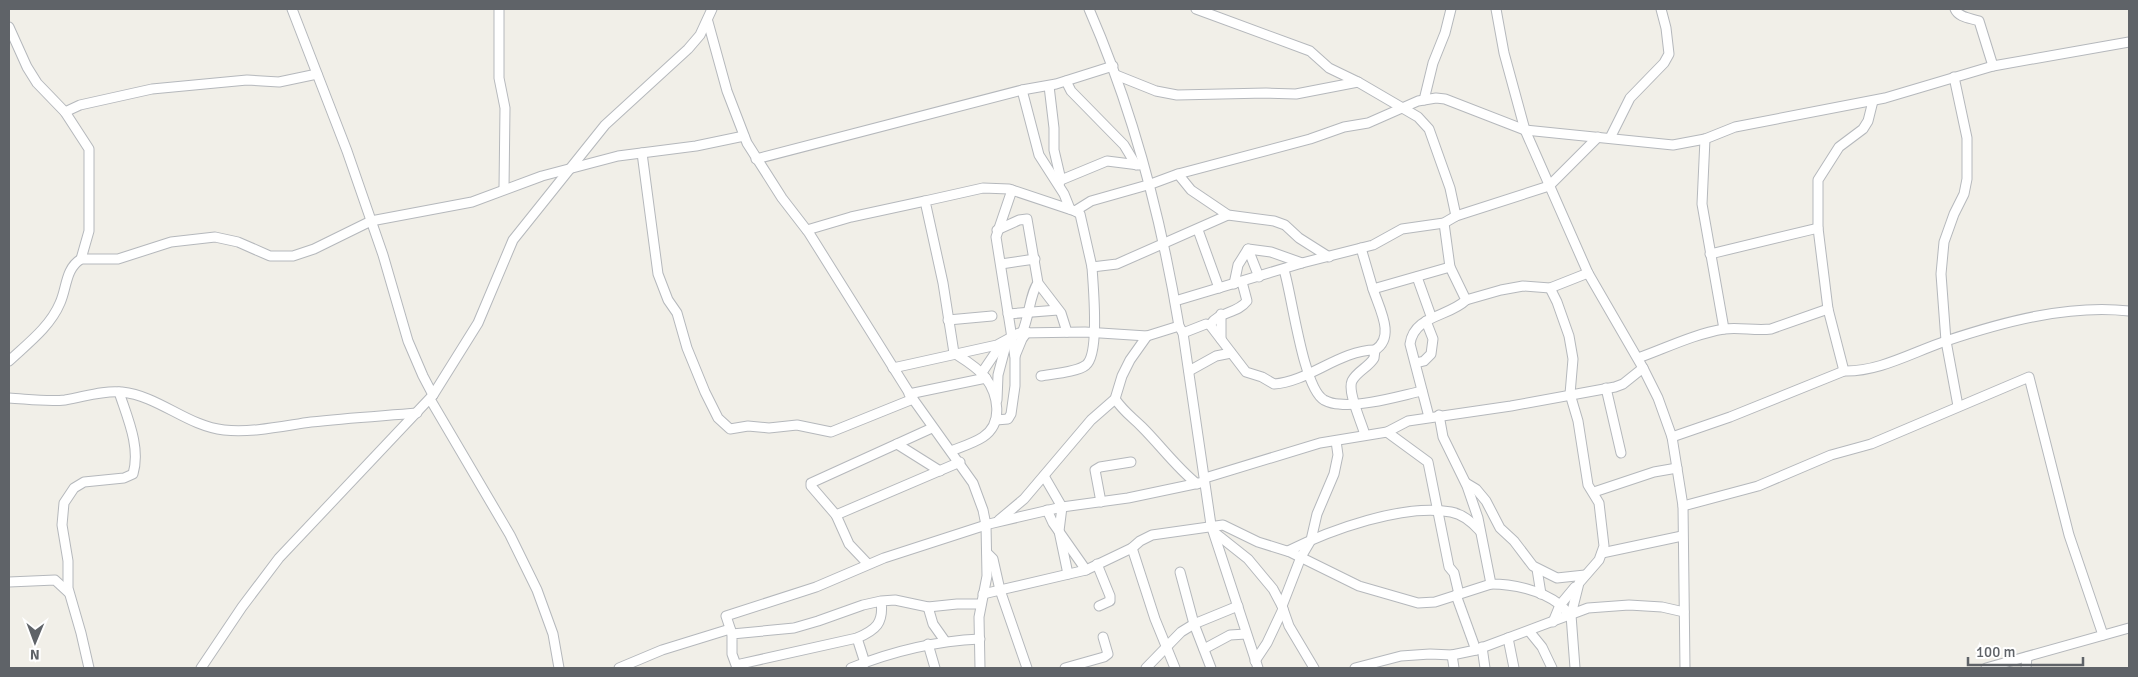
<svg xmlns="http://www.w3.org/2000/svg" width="2138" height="677" font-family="Signika,sans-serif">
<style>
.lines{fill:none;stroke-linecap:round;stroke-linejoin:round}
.minor-casing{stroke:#b5b8bc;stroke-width:11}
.minor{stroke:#fff;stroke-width:9}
</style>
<rect width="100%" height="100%" fill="#f1efe8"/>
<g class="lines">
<g class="minor-casing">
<g id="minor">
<polyline points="292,9 347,151 383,255 408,341 423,376 433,395"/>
<polyline points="499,9 499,78 505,108 504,188"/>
<path d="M1089 9C1133 110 1161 217 1179 326L1183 333 1211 525 1258 668"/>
<polyline points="1196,9 1310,51 1329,68 1358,82 1418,117 1429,129 1450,188 1456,216"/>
<polyline points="1496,9 1504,53 1525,130 1588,273 1643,368 1658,398 1672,437 1683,506 1685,668"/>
<path d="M1955 9C1959 18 1971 18 1979 21L1993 66"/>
<polyline points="708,22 727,91 747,143 782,198 809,233 913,399 973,483 983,510 986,525 987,576 979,617 980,668"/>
<polyline points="9,27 27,67 37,83 65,112 89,149 89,231 81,259"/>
<polyline points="1116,75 1156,91 1177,95 1266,93 1296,94 1358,82"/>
<polyline points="1954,77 1967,138 1967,179 1964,194 1954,214 1944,242 1941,274 1946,341 1958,406"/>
<polyline points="1066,81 1071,91 1124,145 1136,165"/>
<polyline points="1049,86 1054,128 1054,150 1061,180"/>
<polyline points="1022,90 1039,155 1064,194 1070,209"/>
<polyline points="1424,100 1433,63 1445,33 1451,9"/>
<polyline points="65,112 80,105 152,89 247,80 279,82 317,74"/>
<polyline points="1610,138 1630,98 1664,63 1669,54 1666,28 1661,9"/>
<polyline points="1705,139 1702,204 1724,329"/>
<polyline points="642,153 658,274 668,300 677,313 687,348 705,392 718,418 730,429 748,426 769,428 797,425 831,432 913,399"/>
<polyline points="756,159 1022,90 1056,84 1113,66"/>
<polyline points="1178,174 1310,139 1344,127 1368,123 1418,101 1436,98 1445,99 1525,130 1673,145 1705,139 1735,127 1885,98 1993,66 2129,42"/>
<polyline points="1059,184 1061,180 1107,161 1139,165"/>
<polyline points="1075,211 1091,201 1151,184 1178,174 1191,190 1228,215 1274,221 1285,225 1299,238 1329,257"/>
<polyline points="807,230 851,217 925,201"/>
<polyline points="997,230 1019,220 1027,219 1038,283 1061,313 1067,332"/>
<polyline points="1198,230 1219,288"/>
<polyline points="1361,248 1373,289 1450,267"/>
<polyline points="1248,249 1259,277"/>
<polyline points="1710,254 1818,228"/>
<polyline points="1001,264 1035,259"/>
<path d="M1284 270C1292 295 1303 388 1324 400 1328 402 1335 404 1339 404 1362 407 1399 396 1422 391"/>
<polyline points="1417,277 1431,316"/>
<polyline points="1234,284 1238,265 1248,249 1271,252 1302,263"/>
<polyline points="1550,288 1557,302 1569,336 1573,359 1570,394 1578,421 1588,485 1599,503 1604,546 1599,560 1579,583 1571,615"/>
<path d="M1373 289C1379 308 1396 337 1375 350"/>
<polyline points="1466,300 1501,290 1523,286 1550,288 1588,273"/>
<polyline points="1175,301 1302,263 1361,248 1373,245 1402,229 1444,223 1456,216 1549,186 1598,137"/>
<polyline points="1008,314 1058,310"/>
<polyline points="948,320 992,316"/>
<path d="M1210 325C1219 311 1237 314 1247 301L1242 282"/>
<path d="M1022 333C1029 318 1030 293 1038 283"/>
<path d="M1183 333 1206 324 1210 325 1246 372 1262 377 1274 384C1308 382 1340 350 1375 350L1374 358C1369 367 1357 371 1352 381 1347 392 1362 423 1365 435"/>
<polyline points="1221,339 1221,314"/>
<polyline points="1015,356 1022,339 1027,332"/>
<path d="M1638 358C1666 348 1694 334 1724 329 1740 327 1755 331 1771 329L1828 309"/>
<path d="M9 361C27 344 50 327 60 303 67 288 65 269 81 259H118L171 242 215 237 238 242 270 256H293L314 249 371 221 472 202 542 176 618 156 696 146 744 136"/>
<polyline points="1416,363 1424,361 1431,354 1433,339 1426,321"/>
<polyline points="893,368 997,345 1019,333 1085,332 1147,336 1179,326"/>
<polyline points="1189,371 1216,356 1231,353"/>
<polyline points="1844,371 1828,309 1818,228 1818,180 1839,147 1863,129 1868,121 1873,101"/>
<polyline points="981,374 1002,343"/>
<path d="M1041 376C1051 374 1078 372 1086 365 1100 354 1093 285 1092 267"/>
<polyline points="1606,388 1621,453"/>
<polyline points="909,394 986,378"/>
<path d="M9 398C27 399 47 402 65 400 84 397 103 390 122 392 159 396 187 426 224 430 252 433 283 426 311 422 346 418 381 416 417 413"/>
<polyline points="430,399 510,535 537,590 553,634 559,668"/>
<path d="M1115 399C1125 413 1131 416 1142 427 1161 446 1176 467 1197 484"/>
<polyline points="997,400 998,375 1007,341"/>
<path d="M1439 415 1443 437 1467 486 1478 518 1491 584C1513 584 1541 590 1559 604 1563 607 1566 611 1571 615L1575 668"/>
<path d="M1429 417 1410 344C1414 315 1449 317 1466 300L1450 267 1444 223"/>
<polyline points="996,420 1008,419 1011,414 1015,386 1015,357 996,237 1012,190"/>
<polyline points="1387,432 1428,462 1449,567 1454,573 1459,594"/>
<path d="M1672 437 1730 417 1844 371C1879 372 1913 352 1946 341 2003 322 2069 304 2129 311"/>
<polyline points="897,444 940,471"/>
<path d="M951 451C961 447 974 443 983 437 1004 423 998 394 985 377 977 367 965 360 954 353L943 283 925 201 983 188 1009 189 1075 211 1080 214 1092 267 1117 264 1228 215"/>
<polyline points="1044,476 1062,507 1059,531 1068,574"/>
<polyline points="1205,478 1320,443 1387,432 1408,421 1511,406 1615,387 1623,384 1643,368"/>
<polyline points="1466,483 1476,489 1486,501 1500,528 1514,541 1533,566 1557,578 1585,575"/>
<polyline points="1594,492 1654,472 1677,468"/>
<polyline points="1101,502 1095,470 1100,467 1131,462"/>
<polyline points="1683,506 1758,486 1831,455 1871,444 2029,377 2069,535 2103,635"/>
<polyline points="1047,510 1053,523 1086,570"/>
<polyline points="836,515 960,462"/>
<polyline points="999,520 1024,499 1091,420 1115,399 1122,376 1130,360 1147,336"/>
<polyline points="1214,532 1248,559 1273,589 1282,606 1289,626 1314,668"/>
<polyline points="1132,548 1155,619 1175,668"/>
<path d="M1288 551C1330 530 1404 503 1451 512 1462 514 1473 523 1480 531"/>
<polyline points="987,553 993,559 1000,590 1027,668"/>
<polyline points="1602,553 1682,536"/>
<polyline points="868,564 849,544 836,515 811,486 811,483 932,428"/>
<polyline points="1097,564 1110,596 1110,601 1099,606"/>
<polyline points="1537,569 1541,594"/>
<polyline points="1180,572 1194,624 1211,668"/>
<polyline points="9,582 55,580 68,592"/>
<polyline points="983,594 1086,570 1132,548 1140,541 1152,535 1223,525 1258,542 1290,552 1359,586 1418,603 1435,602 1491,584"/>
<polyline points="1456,595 1476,650"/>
<path d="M881 601C884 623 876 630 857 638L736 665 732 654V634L794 628 818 621 863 605 881 601 895 600 928 607 957 604H981"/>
<polyline points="1282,606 1301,557 1311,540 1317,514 1334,474 1338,455 1336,441"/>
<polyline points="928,607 933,624 945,641"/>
<polyline points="1553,622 1560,605 1575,587"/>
<polyline points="1529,631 1542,647 1552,668"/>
<polyline points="732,634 726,616 816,587 884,558 989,524 1062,507 1128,498 1204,482"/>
<polyline points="857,638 865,663"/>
<polyline points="1508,638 1514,668"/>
<polyline points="928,644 935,668"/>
<polyline points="1482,647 1485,668"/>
<polyline points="1204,649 1230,635 1246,634"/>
<polyline points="1452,655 1454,668"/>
<polyline points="1255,661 1267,643 1283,609"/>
<path d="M89 668 81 633 68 588V561L62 525 64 503 74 488 84 482 124 478 133 474C141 447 127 417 119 392"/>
<polyline points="201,668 242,607 279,558 433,395 478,323 513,240 605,125 688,49 700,35 712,9"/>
<polyline points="619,668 662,650 730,629"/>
<path d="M851 668C893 651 935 641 980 639"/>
<polyline points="1065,668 1104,657 1108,654 1103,637"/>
<polyline points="1146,668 1181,632 1194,624 1238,606"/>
<polyline points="1355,668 1401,656 1430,654 1452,655 1476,650 1588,608 1629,605 1662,607 1684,612"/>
<polyline points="1986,668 2129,628"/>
<polyline points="2026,668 2027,657"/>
</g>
</g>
<use href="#minor" class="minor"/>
</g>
<rect width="2138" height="677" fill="none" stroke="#5f6368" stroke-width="20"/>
<g transform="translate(35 642) rotate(181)" stroke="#ffffff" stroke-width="4" paint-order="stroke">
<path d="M0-4L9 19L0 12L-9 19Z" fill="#5f6368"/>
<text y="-8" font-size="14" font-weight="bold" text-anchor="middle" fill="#5f6368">N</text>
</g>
<path d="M1968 657v8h115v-8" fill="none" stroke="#5f6368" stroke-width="2.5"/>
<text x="1976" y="657" font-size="15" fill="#5f6368" stroke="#ffffff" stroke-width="4" paint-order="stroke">100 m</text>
</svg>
